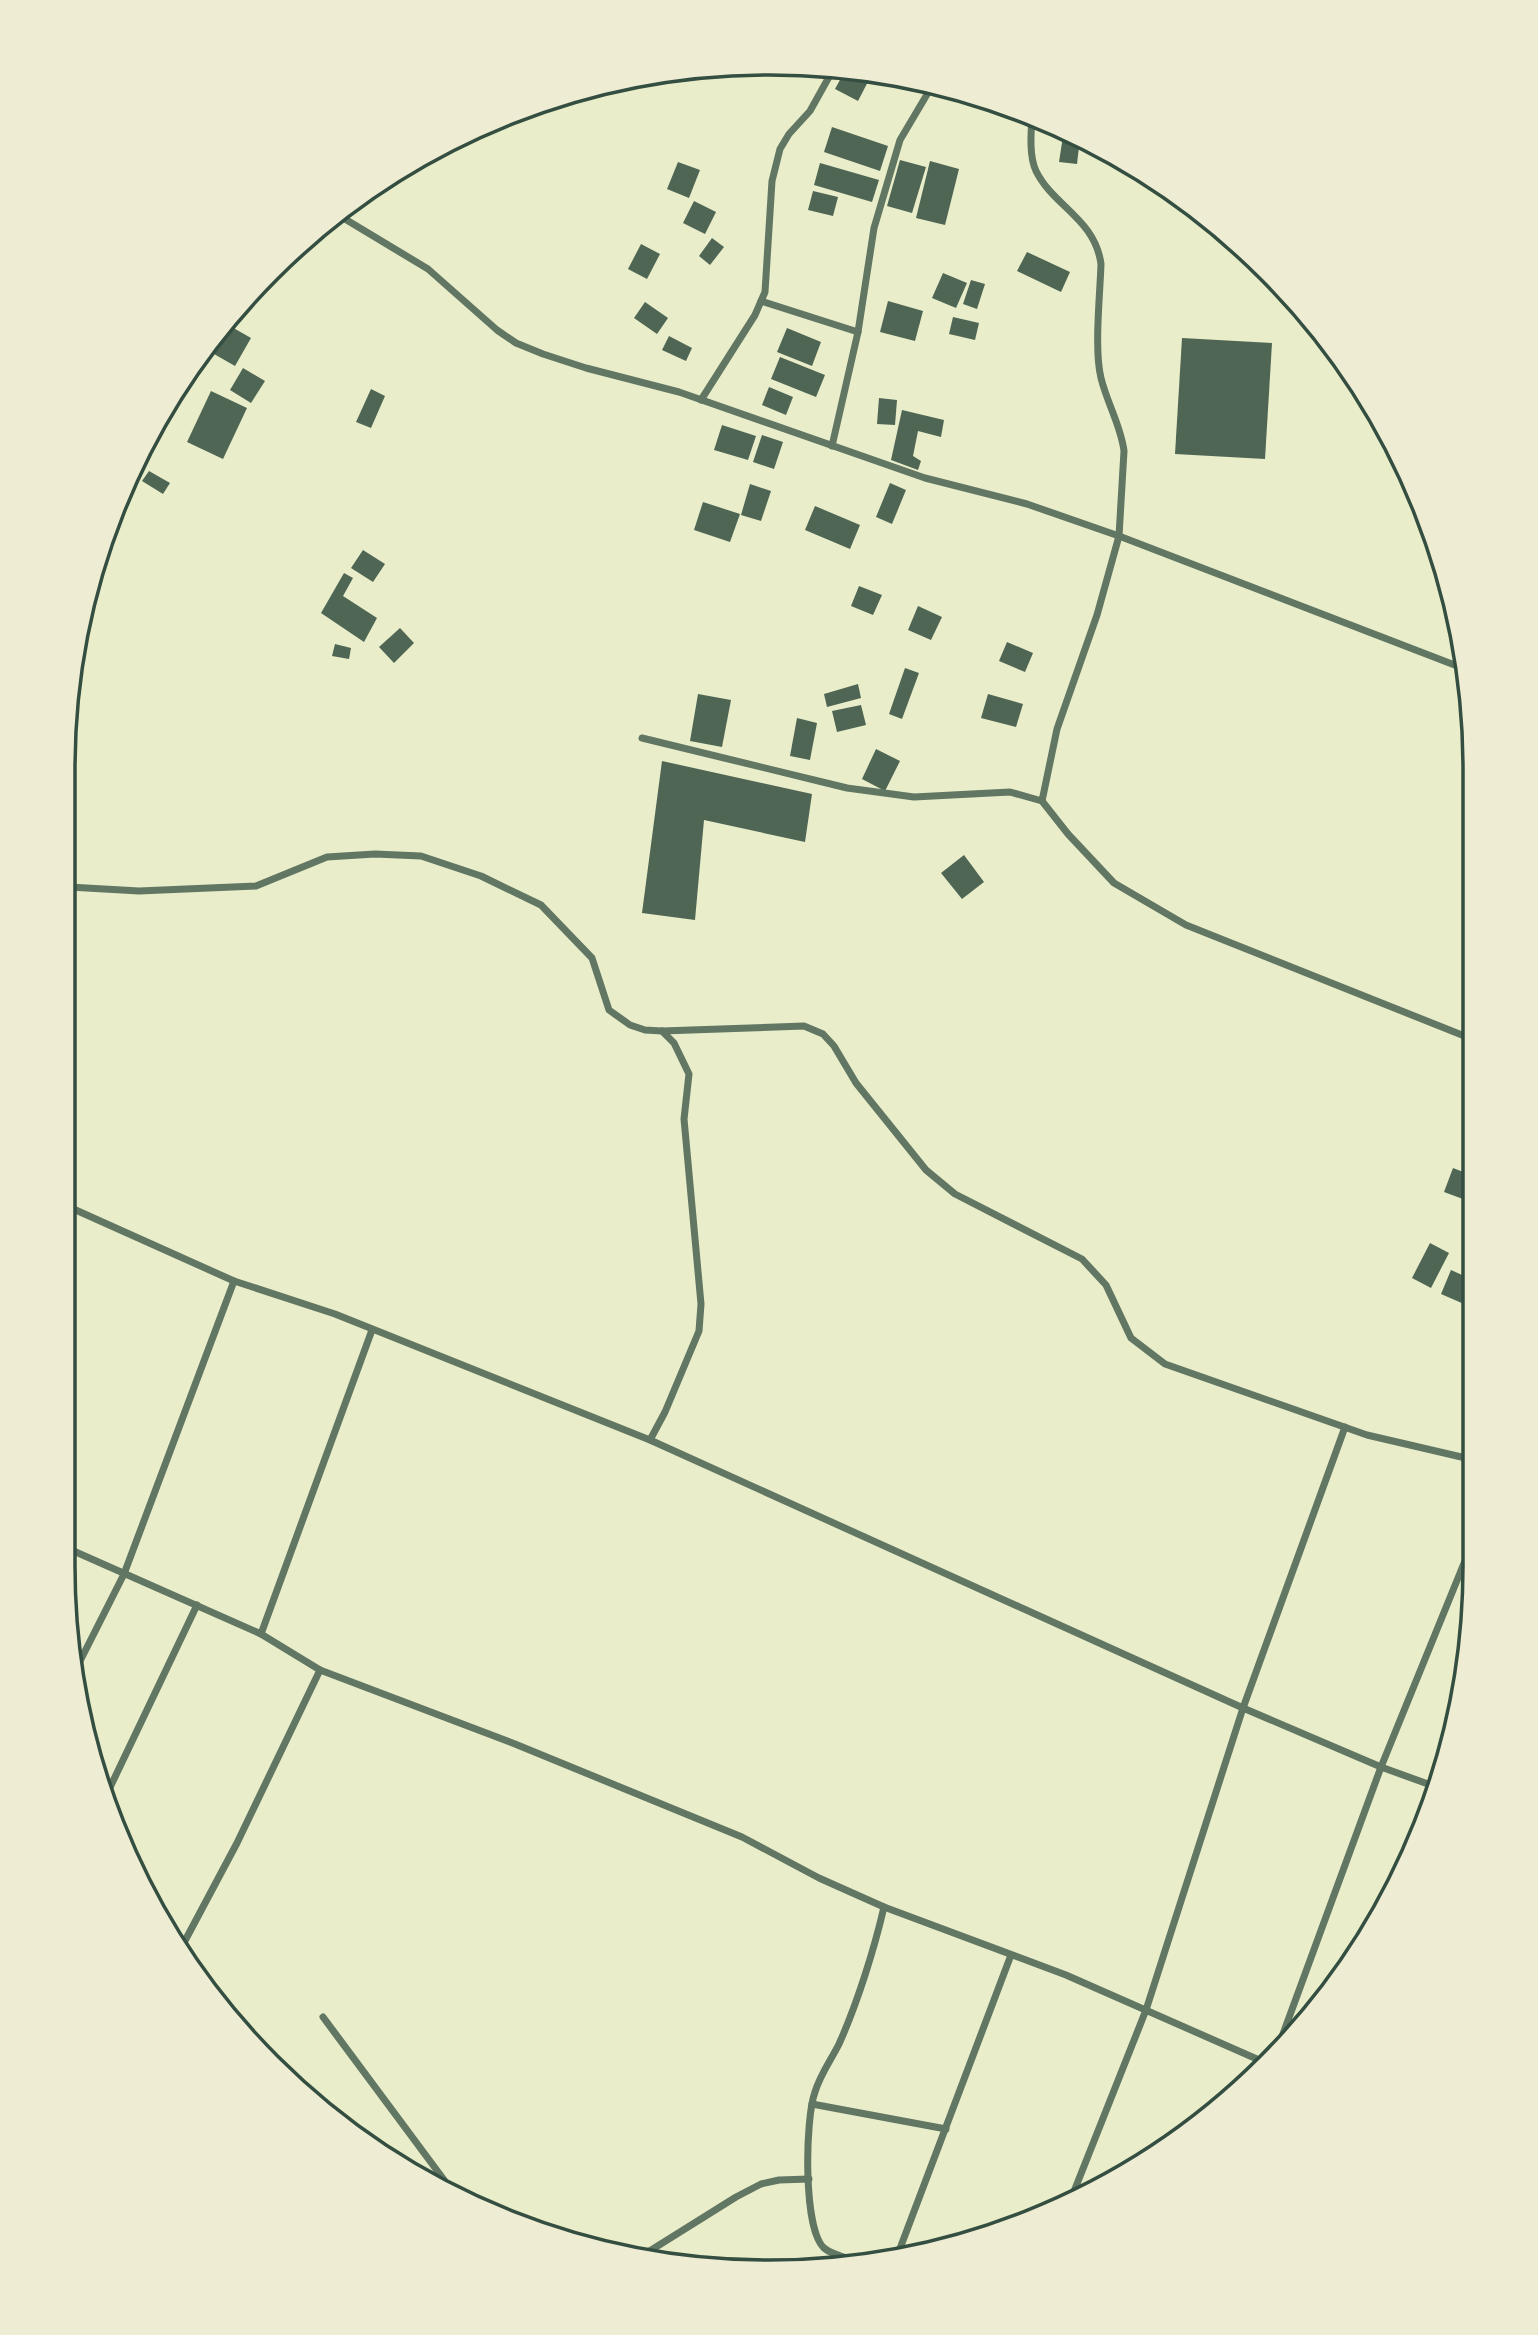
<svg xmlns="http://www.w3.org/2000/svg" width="1538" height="2335" font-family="Barlow,sans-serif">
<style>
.building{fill:#4f6655}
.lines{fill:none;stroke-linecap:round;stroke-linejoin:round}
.minor{stroke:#617663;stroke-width:7}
.rim{fill:none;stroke:#344e41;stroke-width:3.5}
</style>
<rect width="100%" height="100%" fill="#e9edc9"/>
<g class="building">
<polygon points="846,69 873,72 858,101 835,89"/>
<polygon points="832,127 888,146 880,171 824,152"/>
<polygon points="1063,136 1080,138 1077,164 1059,162"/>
<polygon points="900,160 926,167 912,213 887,206"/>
<polygon points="930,161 959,169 945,225 916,218"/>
<polygon points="678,162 700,170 689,198 667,189"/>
<polygon points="820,163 879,180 872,202 814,185"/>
<polygon points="813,191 838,197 833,216 808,210"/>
<polygon points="694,201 716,212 705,234 683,223"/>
<polygon points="712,238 724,247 710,265 699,256"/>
<polygon points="641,244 660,254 647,279 628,269"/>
<polygon points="1027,252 1070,272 1061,292 1017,271"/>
<polygon points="943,273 967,283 956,308 932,298"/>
<polygon points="971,280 985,284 977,309 963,304"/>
<polygon points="888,301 923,311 915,341 880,332"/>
<polygon points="645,302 668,318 657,334 634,318"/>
<polygon points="953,317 979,323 975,340 949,334"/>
<polygon points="230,326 251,338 235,366 214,354"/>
<polygon points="787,328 821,342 812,366 777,352"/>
<polygon points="669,336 692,348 686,361 662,350"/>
<polygon points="1182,338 1272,343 1265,459 1175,454"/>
<polygon points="780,357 825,375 816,397 771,379"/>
<polygon points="243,368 265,381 251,403 230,390"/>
<polygon points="769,387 793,397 786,415 762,405"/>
<polygon points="371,389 385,396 371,428 356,422"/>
<polygon points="211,391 247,408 223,459 187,442"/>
<polygon points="879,398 897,400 895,425 877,424"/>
<polygon points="902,410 944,420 941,437 918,431 913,456 921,461 918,470 891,460"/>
<polygon points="722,425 756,436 748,460 714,450"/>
<polygon points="762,435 783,442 774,469 753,462"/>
<polygon points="149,471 170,483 163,494 142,481"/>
<polygon points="890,483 906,490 892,524 876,517"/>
<polygon points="750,484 771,491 761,521 741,515"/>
<polygon points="703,502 740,514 730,542 694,530"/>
<polygon points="815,506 860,525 850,549 805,530"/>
<polygon points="363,550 385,564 373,582 351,568"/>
<polygon points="344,573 353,578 343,596 377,618 364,642 321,613"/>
<polygon points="859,586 882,595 873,615 851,606"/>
<polygon points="918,606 942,617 931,640 908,630"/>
<polygon points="400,628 414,643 394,663 379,647"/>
<polygon points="1007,642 1033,653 1025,672 999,661"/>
<polygon points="335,644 351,648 349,659 332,656"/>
<polygon points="905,668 919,673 902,719 889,714"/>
<polygon points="858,684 861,698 827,707 824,694"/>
<polygon points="698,694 731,700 722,747 690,741"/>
<polygon points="988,694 1023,704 1016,727 981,718"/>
<polygon points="861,705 866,725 837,732 832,711"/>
<polygon points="797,718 817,723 810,760 790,756"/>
<polygon points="876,749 900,761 885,791 862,779"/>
<polygon points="662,761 812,794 805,842 704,820 695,920 642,913"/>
<polygon points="964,855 984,882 962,899 941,873"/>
<polygon points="1453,1168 1471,1175 1471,1202 1444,1192"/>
<polygon points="1430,1243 1449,1253 1431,1288 1412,1278"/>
<polygon points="1451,1270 1471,1279 1471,1289 1464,1304 1441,1294"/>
</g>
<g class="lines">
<g class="minor">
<polyline points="335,213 428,269 497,330 516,343 543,354 586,368 679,392 925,478 1027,504 1119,536 1465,669"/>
<polyline points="761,301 858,332"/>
<polyline points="701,400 755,315 765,292 772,181 780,149 789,134 810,111 834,68"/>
<polyline points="832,446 858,332 874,228 900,140 932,86"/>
<path d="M642 738 847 788 914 797 1010 792 1042 801 1057 729 1097 615 1119 536 1124 451C1121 426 1107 403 1101 378 1094 350 1100 295 1101 264 1095 219 1053 206 1036 171 1029 156 1031 133 1032 117"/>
<polyline points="1042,801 1068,834 1114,883 1186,925 1472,1039"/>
<polyline points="69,887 139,891 256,886 327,857 375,854 421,856 481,876 541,905 592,958 609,1010 630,1025 645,1030 662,1031 804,1026 823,1034 834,1046 856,1083 926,1170 955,1194 1082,1259 1106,1285 1131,1338 1165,1364 1367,1435 1470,1459"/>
<polyline points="69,1207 234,1281 335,1314 650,1440 1243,1708 1381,1767 1439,1788"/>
<polyline points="650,1440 665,1412 699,1331 701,1304 684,1119 689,1074 674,1043 662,1031"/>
<polyline points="69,1549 261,1634 320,1670 515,1744 742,1837 819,1878 884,1907 1066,1975 1266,2063"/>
<polyline points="261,1634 372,1330"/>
<polyline points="73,1675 124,1574 234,1281"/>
<polyline points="104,1800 197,1605"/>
<polyline points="179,1952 237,1843 320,1670"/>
<polyline points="323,2017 453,2192"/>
<polyline points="1276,2053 1381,1767 1469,1551"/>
<polyline points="812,2104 946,2129"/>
<polyline points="1069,2204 1146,2010 1243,1708 1345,1427"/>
<polyline points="640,2257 736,2197 761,2184 779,2180 809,2179"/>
<polyline points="896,2259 1011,1955"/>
<path d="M859 2262C848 2258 832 2255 824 2248 803 2229 805 2119 815 2092 820 2075 831 2060 839 2044 857 2004 874 1950 884 1907"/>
</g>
</g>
<path d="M0 0H1538V2335H0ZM769 75H769A694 694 0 0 1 1463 769V1566A694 694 0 0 1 769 2260H769A694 694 0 0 1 75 1566V769A694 694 0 0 1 769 75Z" fill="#eeecd3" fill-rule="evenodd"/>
<path class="rim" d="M769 75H769A694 694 0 0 1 1463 769V1566A694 694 0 0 1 769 2260H769A694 694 0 0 1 75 1566V769A694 694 0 0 1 769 75Z"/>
</svg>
